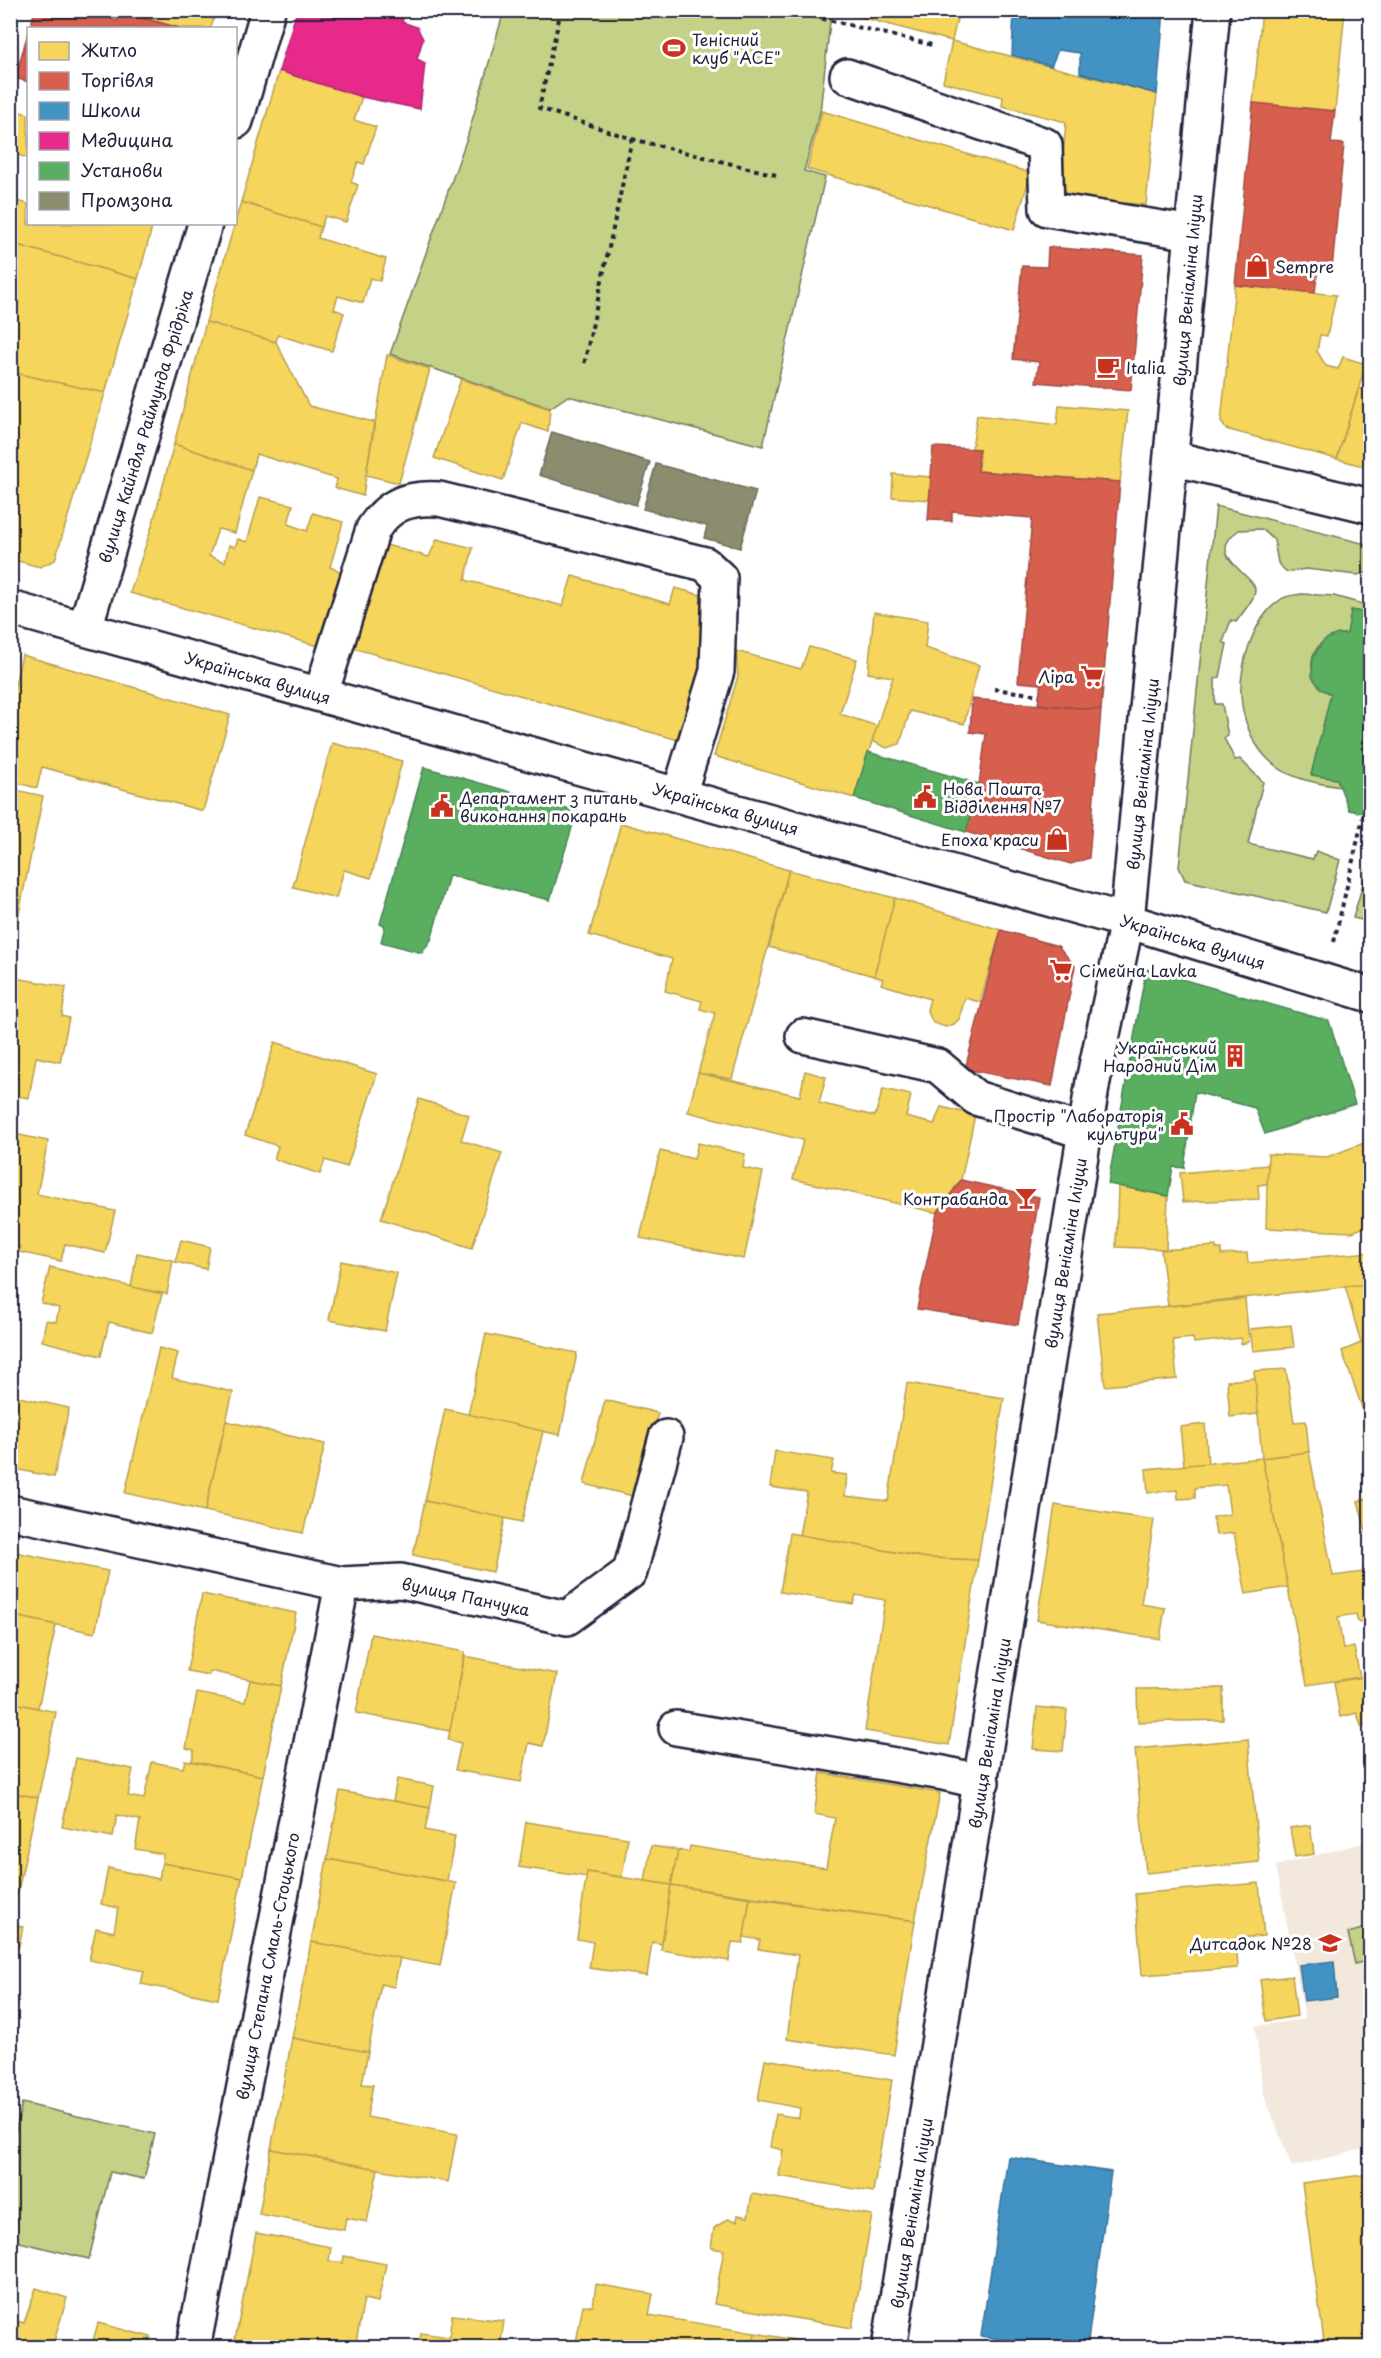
<svg xmlns="http://www.w3.org/2000/svg" width="1381" height="2358" font-family="'Playpen Sans',sans-serif">
<style>
.built{fill:#f3e8dc}
.green{fill:#c3d286;stroke:#727a60;stroke-width:1.5}
.homes{fill:#f6d55c;stroke:#b69f52;stroke-width:1.5}
.shops{fill:#d6604d;stroke:#a04d48;stroke-width:1.5}
.schools{fill:#4393c3;stroke:#39719a;stroke-width:1.5}
.health{fill:#e7298a;stroke:#ac2772;stroke-width:1.5}
.public{fill:#5aae61;stroke:#498456;stroke-width:1.5}
.industry{fill:#8c8c6e;stroke:#6c6c5f;stroke-width:1.5}
.lines{fill:none;stroke-linecap:round;stroke-linejoin:round}
.minor-casing{stroke:#22223b;stroke-width:38}
.path{stroke:#22223b;stroke-width:4;stroke-dasharray:4.5 4.5;stroke-linecap:butt}
.minor{stroke:#fff;stroke-width:33}
.labels{text-anchor:middle;dominant-baseline:central;stroke-width:6;stroke-linejoin:round;paint-order:stroke}
.poi-label{font-size:16px;fill:#22223b;stroke:#fff;text-anchor:start}
.street-label{font-size:16px;fill:#22223b;stroke:#fff}
</style>
<rect width="100%" height="100%" fill="#fff"/>
<filter id="ink" filterUnits="userSpaceOnUse"><feTurbulence type="fractalNoise" baseFrequency=".0167" numOctaves="2"/><feDisplacementMap in="SourceGraphic" scale="12" xChannelSelector="R" yChannelSelector="G"/><feConvolveMatrix kernelMatrix="1 2 1 2 8 2 1 2 1" color-interpolation-filters="sRGB"/></filter>
<g filter="url(#ink)">
<polygon class="built" points="1370,1841 1370,2147 1292,2167 1263,2092 1255,2026 1305,2019 1276,1866"/>
<g class="green">
<polygon points="823,10 831,13 820,112 804,171 825,177 763,446 568,396 550,408 390,354 467,138 504,11"/>
<path d="M1216 506 1370 545V572L1357 575 1306 569 1286 572 1278 563 1274 540 1262 529 1239 530C1202 555 1255 575 1255 590 1255 600 1241 614 1236 622L1231 620 1223 642 1227 644 1220 677 1215 679V704H1222L1228 736 1224 738 1235 760 1240 759 1263 782 1248 844 1313 859 1316 851 1340 860 1326 912 1185 880 1179 867Z"/>
<path d="M1302 594 1334 596 1370 606V614L1352 610 1347 634C1310 633 1298 677 1331 694L1311 775 1337 779 1340 787C1316 783 1289 779 1271 762 1255 748 1245 726 1242 705 1237 672 1251 620 1280 600 1286 595 1294 595 1302 594Z"/>
<polygon points="1368,866 1370,866 1370,922 1353,918"/>
<polygon points="1370,1927 1370,1960 1355,1964 1348,1933"/>
<polygon points="22,2103 155,2134 144,2179 110,2172 89,2259 11,2240 11,2152"/>
</g>
<g class="homes">
<polygon points="144,10 216,10 211,28 180,28 142,17"/>
<polygon points="833,10 959,10 952,41"/>
<polygon points="1262,10 1345,10 1335,111 1253,103"/>
<polygon points="952,41 1157,94 1146,205 1059,198 1066,122 1002,106 1003,97 943,82"/>
<polygon points="279,71 362,97 354,120 376,127 364,164 358,162 351,182 358,185 346,222 325,216 321,227 241,202"/>
<polygon points="10,109 28,114 28,158 10,153"/>
<polygon points="822,111 1031,173 1014,230 807,169"/>
<polygon points="10,199 28,204 28,224 153,224 138,279 10,243"/>
<polygon points="241,202 321,227 318,238 386,259 380,281 370,278 363,303 338,296 334,309 344,313 332,351 278,335 276,342 206,322"/>
<polygon points="10,243 138,279 105,393 10,372"/>
<polygon points="1235,285 1336,295 1327,336 1320,335 1317,351 1326,366 1338,369 1343,357 1366,364 1337,459 1226,429 1221,422"/>
<polygon points="206,322 276,342 309,406 374,422 363,496 335,488 337,479 256,454 252,470 174,444"/>
<polygon points="387,355 430,369 399,483 366,475"/>
<polygon points="10,372 105,393 55,560 40,567 10,559 10,493 15,481 10,478"/>
<polygon points="461,379 550,409 548,432 522,423 503,480 434,458"/>
<polygon points="1359,388 1370,391 1370,468 1337,459"/>
<polygon points="1059,405 1128,411 1120,482 978,471 979,449 972,448 977,415 1057,425"/>
<polygon points="174,444 252,470 235,533 218,529 209,556 225,562 229,545 235,547 238,539 247,542 260,497 293,505 288,524 307,531 313,513 343,522 330,567 344,573 322,647 130,593 153,523"/>
<polygon points="893,474 931,477 929,500 892,497"/>
<polygon points="437,539 473,548 465,580 563,606 572,576 670,604 675,588 709,597 703,669 682,741 349,647 386,545 429,557"/>
<polygon points="874,612 928,621 925,648 979,665 964,724 910,711 900,744 887,748 872,741 893,677 868,673"/>
<polygon points="809,647 857,659 840,714 877,726 854,798 714,756 738,676 736,651 801,669"/>
<polygon points="22,655 230,715 203,811 42,767 37,788 10,781 10,707"/>
<polygon points="332,743 402,761 371,878 344,870 336,898 293,887"/>
<polygon points="10,781 18,783 16,790 43,796 10,957"/>
<polygon points="621,823 789,870 732,1079 698,1073 715,1013 700,1009 702,1001 665,991 672,959 589,935"/>
<polygon points="789,870 895,898 874,976 769,947"/>
<polygon points="895,898 1001,930 980,1002 965,998 959,1019 954,1024 946,1027 933,1023 927,1010 930,999 881,984 883,979 874,976"/>
<polygon points="10,977 66,987 62,1016 69,1018 60,1062 36,1057 29,1098 10,1095"/>
<polygon points="275,1042 377,1074 347,1167 325,1160 320,1174 274,1159 278,1146 245,1135"/>
<polygon points="805,1071 826,1077 819,1103 875,1116 883,1089 911,1095 906,1117 934,1124 941,1107 975,1115 961,1180 937,1213 793,1179 803,1140 688,1112 698,1073 800,1096"/>
<polygon points="419,1099 469,1115 461,1140 502,1153 472,1248 381,1219"/>
<polygon points="10,1133 48,1141 37,1194 115,1211 105,1253 65,1244 61,1261 19,1252 20,1247 10,1244"/>
<polygon points="1367,1142 1370,1153 1370,1225 1352,1232 1266,1228 1268,1154 1327,1157"/>
<polygon points="698,1143 745,1154 743,1168 763,1172 744,1259 640,1238 660,1151 694,1159"/>
<polygon points="1268,1165 1267,1184 1258,1185 1259,1199 1183,1202 1180,1173"/>
<polygon points="1118,1186 1168,1196 1166,1249 1116,1247"/>
<polygon points="181,1240 210,1247 206,1269 175,1262"/>
<polygon points="1216,1246 1216,1249 1221,1249 1221,1255 1247,1253 1248,1263 1370,1252 1370,1284 1168,1306 1161,1250"/>
<polygon points="137,1253 173,1260 167,1294 131,1287"/>
<polygon points="341,1261 397,1273 385,1331 329,1320"/>
<polygon points="50,1267 162,1294 152,1333 109,1322 101,1356 42,1341 46,1320 56,1322 59,1308 41,1303"/>
<polygon points="10,1272 14,1273 10,1292"/>
<polygon points="1370,1284 1370,1430 1342,1351 1361,1343 1345,1286"/>
<polygon points="1245,1299 1249,1342 1241,1344 1241,1338 1194,1343 1193,1338 1173,1340 1177,1379 1105,1386 1097,1313"/>
<polygon points="1291,1325 1294,1347 1253,1351 1250,1329"/>
<polygon points="486,1334 577,1353 560,1435 468,1415"/>
<polygon points="159,1348 178,1353 172,1378 233,1392 205,1511 125,1493"/>
<polygon points="1286,1369 1294,1422 1306,1421 1309,1452 1262,1458 1254,1371"/>
<polygon points="1255,1378 1258,1414 1230,1417 1227,1381"/>
<polygon points="907,1383 1004,1398 978,1560 927,1558 799,1535 807,1492 770,1487 775,1451 834,1460 831,1473 847,1475 845,1496 888,1501"/>
<polygon points="10,1395 69,1408 54,1477 10,1468"/>
<polygon points="605,1400 658,1413 637,1497 584,1484"/>
<polygon points="445,1409 543,1431 522,1522 425,1501"/>
<polygon points="226,1421 325,1444 303,1533 205,1511"/>
<polygon points="1205,1424 1208,1464 1184,1466 1180,1427"/>
<polygon points="1309,1452 1333,1576 1370,1571 1370,1620 1358,1622 1356,1614 1338,1617 1343,1649 1354,1647 1360,1677 1307,1685 1262,1458"/>
<polygon points="1262,1458 1288,1587 1246,1594 1234,1533 1216,1535 1213,1517 1230,1514 1226,1485 1195,1488 1195,1498 1178,1499 1177,1490 1148,1493 1146,1469"/>
<polygon points="1370,1498 1370,1546 1358,1501"/>
<polygon points="425,1501 505,1518 493,1572 413,1555"/>
<polygon points="1055,1505 1154,1520 1141,1604 1165,1608 1160,1639 1037,1620"/>
<polygon points="790,1533 927,1558 978,1560 949,1745 865,1731 885,1600 856,1595 853,1604 780,1592"/>
<polygon points="10,1551 108,1571 95,1633 10,1615"/>
<polygon points="202,1594 296,1613 281,1686 209,1671 209,1675 187,1671"/>
<polygon points="10,1615 56,1625 38,1708 10,1702"/>
<polygon points="371,1634 465,1652 450,1731 356,1713"/>
<polygon points="465,1656 557,1674 543,1746 529,1743 521,1782 455,1770 461,1743 448,1740"/>
<polygon points="1370,1676 1370,1725 1361,1726 1357,1713 1340,1717 1334,1682"/>
<polygon points="250,1680 281,1686 263,1776 192,1761 194,1750 186,1748 197,1693 245,1702"/>
<polygon points="1223,1688 1223,1720 1138,1722 1137,1689"/>
<polygon points="10,1702 56,1712 38,1798 10,1792"/>
<polygon points="1037,1707 1067,1710 1063,1751 1033,1749"/>
<polygon points="1248,1739 1259,1862 1146,1873 1135,1749"/>
<polygon points="76,1758 133,1769 128,1796 144,1799 152,1762 183,1768 185,1760 263,1776 242,1878 162,1863 163,1854 135,1849 140,1820 117,1815 113,1837 62,1827"/>
<polygon points="821,1773 940,1793 915,1921 671,1885 678,1850 689,1852 690,1846 826,1868 835,1818 814,1814"/>
<polygon points="397,1779 434,1786 430,1808 393,1801"/>
<polygon points="340,1791 430,1808 425,1830 455,1836 447,1881 327,1859"/>
<polygon points="10,1792 38,1798 11,1924 23,1927 19,1946 10,1945"/>
<polygon points="526,1822 628,1838 622,1877 587,1872 587,1877 519,1867"/>
<polygon points="1310,1825 1314,1854 1295,1857 1290,1828"/>
<polygon points="651,1846 678,1850 671,1885 645,1881"/>
<polygon points="327,1859 456,1883 440,1966 311,1942"/>
<polygon points="162,1863 242,1878 218,1999 141,1984 144,1971 89,1960 96,1928 114,1932 118,1908 101,1904 108,1868 159,1879"/>
<polygon points="587,1872 671,1885 662,1944 652,1942 647,1976 589,1968 593,1942 577,1939"/>
<polygon points="1259,1883 1264,1936 1236,1938 1238,1968 1142,1975 1135,1894"/>
<polygon points="671,1885 750,1898 743,1943 732,1942 729,1961 661,1950"/>
<polygon points="750,1898 915,1921 894,2055 787,2039 798,1955 758,1949 760,1940 744,1937"/>
<polygon points="311,1942 400,1958 394,1987 381,1984 368,2052 292,2038"/>
<polygon points="1292,1976 1297,2016 1266,2021 1260,1980"/>
<polygon points="292,2038 368,2052 362,2084 373,2085 367,2117 457,2134 448,2182 271,2149"/>
<polygon points="765,2059 892,2080 873,2192 779,2176 783,2150 770,2147 776,2114 799,2118 800,2108 758,2100"/>
<polygon points="271,2149 378,2169 367,2222 346,2218 344,2230 259,2214"/>
<polygon points="1370,2174 1370,2348 1325,2348 1302,2183"/>
<polygon points="752,2194 872,2215 852,2328 714,2304 724,2250 711,2248 714,2228 728,2219 737,2221 738,2215 748,2217"/>
<polygon points="256,2233 331,2247 329,2261 343,2263 344,2256 386,2264 378,2302 364,2299 355,2348 312,2342 310,2348 278,2348 235,2340"/>
<polygon points="596,2284 653,2294 649,2315 755,2333 753,2348 575,2348 583,2305 593,2306"/>
<polygon points="36,2288 67,2298 52,2348 10,2348 10,2319 24,2323"/>
<polygon points="452,2315 504,2321 500,2348 419,2348 421,2333 449,2337"/>
<polygon points="98,2323 151,2337 149,2348 91,2348"/>
<polygon points="755,2333 840,2348 753,2348"/>
</g>
<g class="shops">
<polygon points="35,10 84,10 117,21 120,12 180,28 30,28"/>
<polygon points="28,33 28,82 15,78"/>
<polygon points="1253,103 1335,111 1331,143 1344,144 1332,269 1318,267 1315,293 1235,285"/>
<polygon points="1048,247 1143,255 1131,390 1036,382 1039,362 1013,359 1022,266 1047,267"/>
<polygon points="933,447 979,449 978,471 1120,482 1101,710 1038,704 1041,684 1018,682 1032,518 952,511 952,521 928,520"/>
<polygon points="972,699 1101,710 1089,858 1071,864 966,832 979,784 986,734 970,732"/>
<polygon points="1001,930 1058,946 1075,966 1052,1086 965,1069"/>
<polygon points="961,1180 1039,1197 1018,1325 917,1309 937,1213"/>
</g>
<g class="schools">
<polygon points="1014,10 1164,10 1157,94 1080,73 1080,53 1058,50 1051,66 1012,55"/>
<polygon points="1334,1961 1337,1997 1304,2001 1299,1965"/>
<polygon points="1008,2157 1111,2172 1087,2348 1060,2348 981,2336"/>
</g>
<polygon class="health" points="297,10 405,10 402,22 417,27 423,39 417,59 425,63 420,109 362,97 279,71"/>
<g class="public">
<polygon points="1351,610 1370,614 1370,814 1349,810 1337,779 1311,775 1331,694 1321,689 1312,677 1313,657 1324,640 1338,634 1347,634"/>
<polygon points="868,752 979,784 966,832 854,798"/>
<polygon points="424,767 577,811 550,900 449,875 431,940 422,953 381,942 385,926 380,924"/>
<polygon points="1146,969 1329,1021 1355,1104 1265,1134 1255,1108 1195,1092 1184,1168 1173,1167 1168,1196 1108,1184"/>
</g>
<g class="industry">
<polygon points="552,432 650,462 636,505 539,475"/>
<polygon points="656,464 756,491 740,548 704,538 707,526 643,509"/>
</g>
<g class="lines">
<g class="minor-casing">
<g id="minor">
<polyline points="847,76 1045,145 1047,209 1192,233"/>
<polyline points="236,121 268,10"/>
<polyline points="1172,458 1370,506"/>
<polyline points="10,608 1127,921 1370,995"/>
<polyline points="85,628 205,224"/>
<path d="M321 694 373 529C389 504 409 497 439 499L705 564 720 578 717 671 679 795"/>
<polyline points="803,1036 938,1066 976,1098 1085,1132"/>
<polyline points="10,1512 342,1584 401,1581 567,1618 630,1572 666,1437"/>
<polyline points="676,1728 943,1773 982,1782"/>
<polyline points="193,2348 342,1584"/>
<polyline points="889,2348 1093,1081 1127,921 1213,10"/>
</g>
</g>
<g class="path">
<polyline points="561,10 539,108 632,139 584,365"/>
<polyline points="787,10 932,45"/>
<polyline points="632,139 776,175"/>
<polyline points="994,689 1039,695"/>
<polyline points="1334,942 1364,813"/>
</g>
<use href="#minor" class="minor"/>
</g>
</g>
<defs>
<g id="stadium-bare" transform="scale(1.8)"><path d="M0-5a6.5 5 0 1 0 0 10a6.5 5 0 1 0 0-10ZM-3.5-1.8h7v3.6h-7Z" fill="#c8321e" stroke="#fff" stroke-width="2.5" paint-order="stroke"/></g>
<g id="shop-bare" transform="scale(1.8)"><path d="M-5-2.5h2.3a2.7 3.5 0 0 1 5.4 0H5L5.5 6h-11ZM-1.5-2.5h3a1.5 2.3 0 0 0-3 0Z" fill="#c8321e" stroke="#fff" stroke-width="2.5" paint-order="stroke"/></g>
<g id="cafe-bare" transform="scale(1.8)"><path d="M-5.5-4.5H6V0H3Q3 3.5 0 3.5H-2.5Q-5.5 3.5-5.5 0ZM3-3.2v2h1.7v-2ZM-6 4.5H4V6H-6Z" fill="#c8321e" stroke="#fff" stroke-width="2.5" paint-order="stroke"/></g>
<g id="supermarket-bare" transform="scale(1.8)"><path d="M-6-5.5h2.5l.6 2H6L4.5 2H-2.5L-4.4-4H-6ZM-1.5 3.2a1.3 1.3 0 1 0 .1 0ZM3 3.2a1.3 1.3 0 1 0 .1 0Z" fill="#c8321e" stroke="#fff" stroke-width="2.5" paint-order="stroke"/></g>
<g id="civic-bare" transform="scale(1.8)"><path d="M-.6-6.5H3V-4.5H.6V-3L4-1V1h2V6H-6V1h2V-1L-.6-3ZM-1.2 2.5V6h2.4V2.5Z" fill="#c8321e" stroke="#fff" stroke-width="2.5" paint-order="stroke"/></g>
<g id="building-bare" transform="scale(1.8)"><path d="M-4-6H4V6H1V3H-1V6H-4ZM-2.5-4.3h1.7v1.8h-1.7ZM.8-4.3h1.7v1.8H.8ZM-2.5-1h1.7V.8h-1.7ZM.8-1h1.7V.8H.8Z" fill="#c8321e" stroke="#fff" stroke-width="2.5" paint-order="stroke"/></g>
<g id="bar-bare" transform="scale(1.8)"><path d="M-6-5H6L.8 .8V4.5H3.5V6h-7V4.5H-.8V.8Z" fill="#c8321e" stroke="#fff" stroke-width="2.5" paint-order="stroke"/></g>
<g id="school-bare" transform="scale(1.8)"><path d="M0-5L7-2L0 1L-7-2ZM-4 1L0 2.5L4 1V4Q0 6-4 4Z" fill="#c8321e" stroke="#fff" stroke-width="2.5" paint-order="stroke"/></g>
</defs>
<g fill-rule="evenodd">
<use href="#stadium-bare" x="674" y="48"/>
<use href="#shop-bare" x="1257" y="266"/>
<use href="#cafe-bare" x="1108" y="367"/>
<use href="#supermarket-bare" x="1092" y="676"/>
<use href="#civic-bare" x="925" y="797"/>
<use href="#civic-bare" x="442" y="806"/>
<use href="#shop-bare" x="1057" y="839"/>
<use href="#supermarket-bare" x="1061" y="970"/>
<use href="#building-bare" x="1235" y="1056"/>
<use href="#civic-bare" x="1182" y="1124"/>
<use href="#bar-bare" x="1026" y="1198"/>
<use href="#school-bare" x="1330" y="1943"/>
</g>
<g class="labels">
<g class="poi-label">
<text x="692" y="39">Тенісний<tspan x="692" dy="18">клуб "ACE"</tspan></text>
<text x="1275" y="266">Sempre</text>
<text x="1126" y="367">Italia</text>
<text x="1074" y="676" text-anchor="end">Ліра</text>
<text x="943" y="788">Нова Пошта<tspan x="943" dy="18">Відділення №7</tspan></text>
<text x="460" y="797">Департамент з питань<tspan x="460" dy="18">виконання покарань</tspan></text>
<text x="1039" y="839" text-anchor="end">Епоха краси</text>
<text x="1079" y="970">Сімейна Lavka</text>
<text x="1217" y="1047" text-anchor="end">Український<tspan x="1217" dy="18">Народний Дім</tspan></text>
<text x="1164" y="1115" text-anchor="end">Простір "Лабораторія<tspan x="1164" dy="18">культури"</tspan></text>
<text x="1008" y="1198" text-anchor="end">Контрабанда</text>
<text x="1312" y="1943" text-anchor="end">Дитсадок №28</text>
</g>
<g class="street-label">
<text transform="translate(1187 290) rotate(-85)">вулиця Веніаміна Іліуци</text>
<text transform="translate(145 426) rotate(-73)">вулиця Кайндля Раймунда Фрідріха</text>
<text transform="translate(258 677) rotate(16)">Українська вулиця</text>
<text transform="translate(1142 774) rotate(-84)">вулиця Веніаміна Іліуци</text>
<text transform="translate(726 808) rotate(16)">Українська вулиця</text>
<text transform="translate(1193 941) rotate(17)">Українська вулиця</text>
<text transform="translate(1065 1253) rotate(-81)">вулиця Веніаміна Іліуци</text>
<text transform="translate(466 1596) rotate(12)">вулиця Панчука</text>
<text transform="translate(989 1733) rotate(-81)">вулиця Веніаміна Іліуци</text>
<text transform="translate(267 1966) rotate(-79)">вулиця Степана Смаль-Стоцького</text>
<text transform="translate(911 2213) rotate(-81)">вулиця Веніаміна Іліуци</text>
</g>
</g>
<rect width="1381" height="2358" fill="none" stroke="#fff" stroke-width="36"/>
<rect x="18" y="18" width="1345" height="2322" fill="none" stroke="#22223b" stroke-width="2" filter="url(#ink)"/>
<rect x="27" y="27" width="210" height="198" fill="#ffffff" stroke="#a7a7b1" stroke-width="1.5"/>
<rect x="39" y="42" width="30" height="18" fill="#f6d55c" stroke="#a7a7b1" stroke-width="1.5"/>
<text x="81" y="57" font-size="18" fill="#22223b">Житло</text>
<rect x="39" y="72" width="30" height="18" fill="#d6604d" stroke="#a7a7b1" stroke-width="1.5"/>
<text x="81" y="87" font-size="18" fill="#22223b">Торгівля</text>
<rect x="39" y="102" width="30" height="18" fill="#4393c3" stroke="#a7a7b1" stroke-width="1.5"/>
<text x="81" y="117" font-size="18" fill="#22223b">Школи</text>
<rect x="39" y="132" width="30" height="18" fill="#e7298a" stroke="#a7a7b1" stroke-width="1.5"/>
<text x="81" y="147" font-size="18" fill="#22223b">Медицина</text>
<rect x="39" y="162" width="30" height="18" fill="#5aae61" stroke="#a7a7b1" stroke-width="1.5"/>
<text x="81" y="177" font-size="18" fill="#22223b">Установи</text>
<rect x="39" y="192" width="30" height="18" fill="#8c8c6e" stroke="#a7a7b1" stroke-width="1.5"/>
<text x="81" y="207" font-size="18" fill="#22223b">Промзона</text>
</svg>
